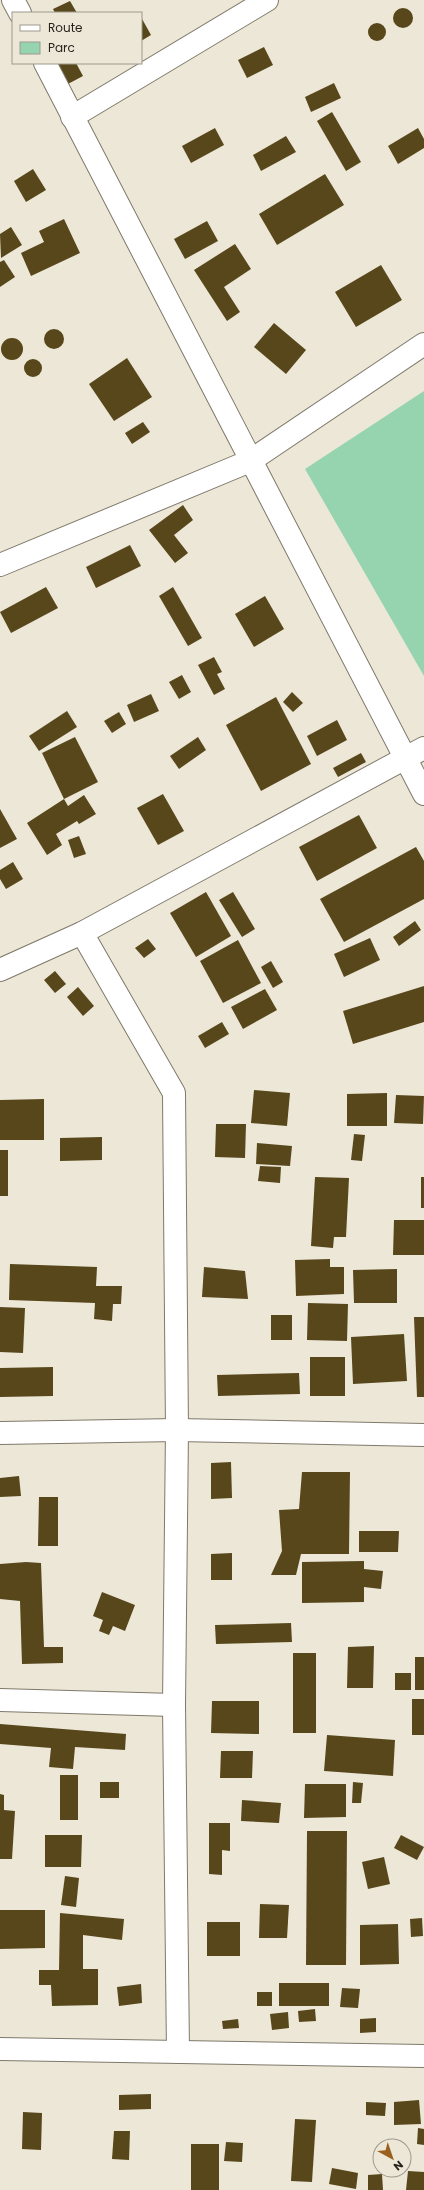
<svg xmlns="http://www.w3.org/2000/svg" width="424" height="2190" font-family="Poppins,sans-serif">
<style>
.green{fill:#96d4b0}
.building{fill:#57471b}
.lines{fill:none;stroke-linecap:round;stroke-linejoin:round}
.minor-casing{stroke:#7f796b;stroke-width:24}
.minor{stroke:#fff;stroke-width:22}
</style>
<rect width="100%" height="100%" fill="#ede7d7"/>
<polygon class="green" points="424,391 424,676 305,469"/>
<g class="building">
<polygon points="70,1 77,13 55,13 53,9"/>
<circle cx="403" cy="18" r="10"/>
<polygon points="141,17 151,35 141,41"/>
<circle cx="377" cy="32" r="9"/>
<polygon points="264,47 273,65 247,78 238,60"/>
<polygon points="61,63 76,63 83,76 66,85 55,66"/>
<polygon points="334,83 341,98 311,112 305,97"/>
<polygon points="332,112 361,162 346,171 317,121"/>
<polygon points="215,128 224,145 191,163 182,146"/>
<polygon points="418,128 424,139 424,148 398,164 388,146"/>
<polygon points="286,136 296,152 261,171 253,155"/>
<polygon points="33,169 46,190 26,202 14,181"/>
<polygon points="325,174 344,205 277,245 259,214"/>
<polygon points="64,219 80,253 31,276 21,253 44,242 39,231"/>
<polygon points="207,221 218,241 185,259 174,239"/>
<polygon points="11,227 22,245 1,258 0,234"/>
<polygon points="235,244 251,269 224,287 240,312 227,321 194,270"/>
<polygon points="4,260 15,277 0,287 0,262"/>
<polygon points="381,265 402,300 356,327 335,292"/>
<polygon points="274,323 306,350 286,374 254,347"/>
<circle cx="54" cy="339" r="10"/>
<circle cx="12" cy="349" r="11"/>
<polygon points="127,358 152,397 114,421 89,384"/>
<circle cx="33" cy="368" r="9"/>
<polygon points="143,422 150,432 132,444 125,433"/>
<polygon points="183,505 193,520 174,535 188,553 175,563 149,530"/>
<polygon points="130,545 141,566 96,588 86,567"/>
<polygon points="46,587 58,608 11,633 0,612"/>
<polygon points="173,587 202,638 188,646 159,596"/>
<polygon points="265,596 284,629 254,647 235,614"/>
<polygon points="214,657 222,672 217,674 225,689 214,695 198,665"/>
<polygon points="182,675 191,692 179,699 169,682"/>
<polygon points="292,692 303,703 293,712 283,702"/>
<polygon points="151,694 159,711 134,722 127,705"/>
<polygon points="276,697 311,764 261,791 226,725"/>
<polygon points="67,711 77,727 39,751 29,736"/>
<polygon points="119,712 126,724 112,733 104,721"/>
<polygon points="337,720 347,740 317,756 307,736"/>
<polygon points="75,737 98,782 64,799 42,753"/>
<polygon points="198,737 206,750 179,769 170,756"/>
<polygon points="361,753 366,762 338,777 333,768"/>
<polygon points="163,794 184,831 158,845 137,808"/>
<polygon points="84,795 96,814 79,824 77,821 56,834 62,845 47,855 27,823 64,799 68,806"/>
<polygon points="0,809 17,839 0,848"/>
<polygon points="359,815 377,848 317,881 299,847"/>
<polygon points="79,836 86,854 74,858 68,840"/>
<polygon points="416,847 424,861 424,899 344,942 320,899"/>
<polygon points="13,862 23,879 6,889 0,879 0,870"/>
<polygon points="206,892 231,936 196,957 170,913"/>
<polygon points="233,892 255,929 242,937 219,900"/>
<polygon points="415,921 421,930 399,946 393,937"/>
<polygon points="370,938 380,960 344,977 334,954"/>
<polygon points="148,939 156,949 144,958 135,948"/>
<polygon points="238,940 261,983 223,1003 200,961"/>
<polygon points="271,961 283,982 273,988 261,967"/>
<polygon points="55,971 66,984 55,993 44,980"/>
<polygon points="424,986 424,1022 353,1044 343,1011"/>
<polygon points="78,987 94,1006 83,1016 67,997"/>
<polygon points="265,989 277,1010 243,1029 231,1007"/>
<polygon points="222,1022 229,1034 205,1048 198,1036"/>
<polygon points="254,1090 290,1093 287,1126 251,1123"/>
<polygon points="387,1093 387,1126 347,1126 347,1094"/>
<polygon points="396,1095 424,1096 423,1124 394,1123"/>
<polygon points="44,1099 44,1140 0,1140 0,1100"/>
<polygon points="216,1124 246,1124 245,1158 215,1157"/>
<polygon points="354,1134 365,1135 362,1161 351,1160"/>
<polygon points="102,1137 102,1160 60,1161 60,1138"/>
<polygon points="257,1143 292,1146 290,1166 256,1164"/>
<rect x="0" y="1150" width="8" height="46"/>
<polygon points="260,1166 281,1167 280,1183 258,1181"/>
<polygon points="315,1177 349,1178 346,1237 334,1237 333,1248 311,1246"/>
<rect x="421" y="1177" width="3" height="31"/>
<polygon points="394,1220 424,1220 424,1255 393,1255"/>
<polygon points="330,1259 330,1267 344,1267 344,1294 296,1296 295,1260"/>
<polygon points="10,1264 97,1267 96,1286 122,1286 121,1304 113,1304 112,1321 94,1319 95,1303 9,1300"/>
<polygon points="204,1267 245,1271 248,1299 202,1297"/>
<polygon points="397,1269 397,1303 354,1303 353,1270"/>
<polygon points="308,1303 348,1304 347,1341 307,1340"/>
<polygon points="0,1307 25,1308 23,1353 0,1352"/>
<rect x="271" y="1315" width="21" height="25"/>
<polygon points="414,1317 424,1317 424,1397 417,1397"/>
<polygon points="404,1334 407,1381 353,1384 351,1337"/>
<rect x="310" y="1357" width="35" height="39"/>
<polygon points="53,1367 53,1396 0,1397 0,1368"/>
<polygon points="299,1373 300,1394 218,1396 217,1375"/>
<polygon points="231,1462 232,1498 211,1499 211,1463"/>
<polygon points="302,1472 350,1472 349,1554 301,1554 296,1575 271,1575 282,1551 279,1510 299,1509"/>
<polygon points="19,1476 21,1496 0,1497 0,1478"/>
<polygon points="39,1497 58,1497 58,1546 38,1546"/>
<polygon points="359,1531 399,1531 398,1552 359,1552"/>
<polygon points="232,1553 232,1580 211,1580 211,1554"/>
<polygon points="364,1561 364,1569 383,1571 381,1589 364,1587 364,1602 302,1603 302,1562"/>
<polygon points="26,1562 41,1563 44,1647 63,1647 63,1663 22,1664 20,1601 0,1599 0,1564"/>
<polygon points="102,1592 135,1605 125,1631 113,1626 109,1635 99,1631 103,1620 93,1616"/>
<polygon points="291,1623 292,1642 216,1644 215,1625"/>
<polygon points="374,1646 373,1688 347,1688 348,1647"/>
<rect x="293" y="1653" width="23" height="80"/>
<rect x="415" y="1657" width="9" height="33"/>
<rect x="395" y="1673" width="16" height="17"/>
<rect x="412" y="1699" width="12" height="36"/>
<polygon points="212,1701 259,1701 259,1734 211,1733"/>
<polygon points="0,1724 126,1734 125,1750 75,1747 73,1769 49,1767 51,1748 0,1744"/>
<polygon points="327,1735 395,1740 393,1776 324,1771"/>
<polygon points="221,1751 253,1751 252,1778 220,1778"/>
<rect x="60" y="1775" width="18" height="45"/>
<rect x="100" y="1782" width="19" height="16"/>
<polygon points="353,1782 363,1783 361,1803 352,1803"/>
<polygon points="305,1784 346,1784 346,1817 304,1818"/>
<polygon points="0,1794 4,1795 4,1810 15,1811 12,1859 0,1859"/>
<polygon points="242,1800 281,1803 279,1823 241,1821"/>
<polygon points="209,1823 230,1823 230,1851 222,1850 222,1875 209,1874"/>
<polygon points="307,1831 347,1831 346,1965 306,1965"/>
<polygon points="45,1835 82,1835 81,1867 45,1867"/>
<polygon points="401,1835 424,1847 417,1860 394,1848"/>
<polygon points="384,1857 390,1884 368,1889 362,1862"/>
<polygon points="65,1876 79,1878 76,1907 61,1905"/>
<polygon points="260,1904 289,1905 287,1938 259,1938"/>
<polygon points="0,1910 45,1910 45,1948 0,1949"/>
<polygon points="60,1913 124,1919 122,1940 83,1935 83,1969 98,1969 98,2005 52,2006 51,1985 39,1985 39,1970 59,1970"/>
<polygon points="422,1918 423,1936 411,1937 410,1919"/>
<rect x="207" y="1922" width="33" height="34"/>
<polygon points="398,1924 399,1964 360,1965 360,1925"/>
<rect x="279" y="1983" width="50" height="23"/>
<polygon points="141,1984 142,2003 119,2006 117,1987"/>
<polygon points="342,1988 360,1989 358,2008 340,2007"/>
<rect x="257" y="1992" width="15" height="14"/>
<polygon points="315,2009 316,2021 299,2022 298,2011"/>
<polygon points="288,2012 289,2028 272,2030 270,2014"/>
<polygon points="376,2018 376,2032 360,2033 360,2019"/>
<polygon points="238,2019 239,2028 223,2029 222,2021"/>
<polygon points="151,2094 151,2109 119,2110 119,2095"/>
<polygon points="419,2100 421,2124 394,2125 394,2102"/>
<polygon points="366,2102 386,2103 385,2116 366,2115"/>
<polygon points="23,2112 42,2113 41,2150 22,2149"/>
<polygon points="295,2119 316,2120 312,2182 291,2181"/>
<polygon points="418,2128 424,2129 424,2145 417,2144"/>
<polygon points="114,2131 130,2131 129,2160 112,2159"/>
<polygon points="226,2142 243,2143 242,2162 224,2161"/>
<rect x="191" y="2144" width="28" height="46"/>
<polygon points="332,2168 358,2173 356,2189 329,2184"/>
<polygon points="408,2171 424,2172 424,2190 406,2190"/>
<polygon points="382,2174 383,2190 368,2190 368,2175"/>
</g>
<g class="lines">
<g class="minor-casing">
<g id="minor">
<polyline points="13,0 20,13"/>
<polyline points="45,63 424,794"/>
<polyline points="72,117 267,0"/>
<polyline points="0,565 250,461 424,344"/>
<polyline points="82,933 174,1093 177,1430 174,1705 178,2052"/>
<polyline points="0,970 82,933 424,748"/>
<polyline points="0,1433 177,1430 424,1435"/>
<polyline points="0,1700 174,1705"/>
<polyline points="0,2049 424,2056"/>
</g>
</g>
<use href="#minor" class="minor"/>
</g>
<rect x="12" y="12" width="130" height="52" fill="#ede7d7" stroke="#9d998d"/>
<rect x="20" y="25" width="20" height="6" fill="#ffffff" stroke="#9d998d"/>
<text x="48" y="32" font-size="12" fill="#26231d">Route</text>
<rect x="20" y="42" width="20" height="12" fill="#96d4b0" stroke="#9d998d"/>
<text x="48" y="52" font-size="12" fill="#26231d">Parc</text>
<g transform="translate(392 2158) rotate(140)"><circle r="19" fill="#ede7d7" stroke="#9d998d"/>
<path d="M0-3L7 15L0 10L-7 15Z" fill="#9a601e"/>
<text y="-6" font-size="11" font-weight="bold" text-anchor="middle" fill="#26231d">N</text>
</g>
</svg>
